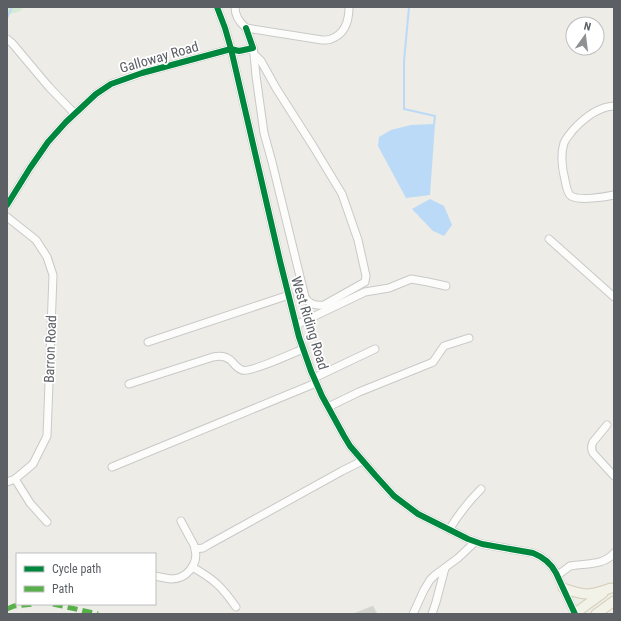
<svg xmlns="http://www.w3.org/2000/svg" width="621" height="621" font-family="'Roboto Condensed',sans-serif">
<style>
.green{fill:#d5e9d3}
.water{fill:#bbdaf7}
.lines{fill:none;stroke-linecap:round;stroke-linejoin:round}
.stream{stroke:#bbdaf7;stroke-width:2}
.building{fill:#d3d3d0;stroke:#dcdad6}
.minor-casing{stroke:#c9c9c9;stroke-width:9}
.major-casing{stroke:#d4cdb5;stroke-width:11}
.minor{stroke:#fcfcfb;stroke-width:7}
.major{stroke:#f3f2e8;stroke-width:9}
.quiet{stroke:#58b04a;stroke-width:5;stroke-dasharray:10 5;stroke-linecap:butt}
.cycleway-casing{stroke:#fff;stroke-width:8}
.cycleway{stroke:#00873e;stroke-width:6}
.labels{text-anchor:middle;dominant-baseline:central;stroke-width:3.5;stroke-linejoin:round;paint-order:stroke}
.street-label{font-size:14px;fill:#5c6065;stroke:#fff}
</style>
<rect width="100%" height="100%" fill="#edece7"/>
<polygon class="green" points="7,7 24,7 20,11 7,15"/>
<g class="water">
<polygon points="435,124 430,195 406,198 378,146 379,137 391,130 411,125"/>
<polygon points="430,199 444,206 452,225 444,236 433,231 412,209"/>
</g>
<g class="lines">
<g class="stream">
<polyline points="409,7 404,61 404,109 435,116 434,125"/>
<polyline points="7,18 12,7"/>
</g>
</g>
<polygon class="building" points="373,606 377,614 353,614"/>
<g class="lines">
<g class="minor-casing">
<g id="minor">
<path d="M217 7 225 28 231 49 280 261 299 337 311 371 322 396 344 436 350 446 375 475 394 496 418 514 468 539 482 544 533 553C543 557 551 563 556 573L575 614"/>
<path d="M235 7C235 16 239 22 246 28L322 40C325 40 329 40 331 39 345 34 349 20 349 7"/>
<polyline points="7,39 12,43 49,87 74,113"/>
<path d="M253 48 254 54 256 76 264 133 272 162 305 297C309 305 316 306 324 305L365 282 366 276 358 240 342 194 313 146 276 88 261 61 254 54"/>
<path d="M614 106C597 107 584 118 573 130 570 134 566 138 564 143 560 155 562 168 565 180 566 185 567 193 571 196 579 201 605 197 614 195"/>
<polyline points="7,205 30,168 48,142 66,122 96,94 111,84 142,73 231,49 239,51 253,48 246,28"/>
<polyline points="7,217 36,240 47,257 53,275 47,436 33,464 15,479 7,482"/>
<polyline points="549,239 614,297"/>
<polyline points="296,325 365,292 389,288 411,279 428,282 446,286"/>
<polyline points="148,342 289,295"/>
<polyline points="314,378 375,349"/>
<path d="M129 384 213 357C223 355 229 357 235 365 237 367 239 369 242 370 250 373 293 353 303 349"/>
<polyline points="328,407 359,392 431,363 433,362 444,346 469,338"/>
<path d="M607 425 593 442C591 446 591 449 593 453L614 476"/>
<polyline points="112,467 316,383"/>
<polyline points="15,479 30,503 47,522"/>
<path d="M449 530C458 515 469 501 481 489"/>
<polyline points="195,549 203,548 208,545 342,471 362,461"/>
<path d="M192 567C214 579 222 587 236 607"/>
<path d="M558 575 570 566C584 563 604 566 614 553"/>
<path d="M155 576C160 577 165 578 171 579 186 579 199 565 195 549 195 545 192 542 190 538 187 532 184 527 181 521"/>
<polyline points="413,614 424,590 430,580 435,575 458,558 475,542"/>
<polyline points="432,614 436,602 445,568"/>
</g>
</g>
<g class="major-casing">
<g id="major">
<path d="M563 588C585 596 589 596 611 588"/>
<polyline points="574,614 603,593"/>
<polyline points="596,614 614,601"/>
</g>
</g>
<use href="#minor" class="minor"/>
<use href="#major" class="major"/>
<g class="quiet">
<polyline points="53,604 98,614"/>
<polyline points="7,609 14,606 34,604"/>
</g>
<g class="cycleway-casing">
<g id="cycleway">
<path d="M217 7 225 28 231 49 280 261 299 337 311 371 322 396 344 436 350 446 375 475 394 496 418 514 468 539 482 544 533 553C543 557 551 563 556 573L575 614"/>
<polyline points="7,205 30,168 48,142 66,122 96,94 111,84 142,73 231,49 239,51 253,48 246,28"/>
</g>
</g>
<use href="#cycleway" class="cycleway"/>
</g>
<g class="labels">
<g class="street-label">
<text transform="translate(159 57) rotate(-16)">Galloway Road</text>
<text transform="translate(310 323) rotate(73)">West Riding Road</text>
<text transform="translate(50 349) rotate(-88)">Barron Road</text>
</g>
</g>
<rect width="621" height="621" fill="none" stroke="#5c6065" stroke-width="16"/>
<rect x="16" y="553" width="140" height="52" fill="#ffffff" stroke="#bebfc1"/>
<rect x="24" y="566" width="20" height="6" fill="#00873e" stroke="#bebfc1"/>
<text x="52" y="573" font-size="12" fill="#5c6065">Cycle path</text>
<rect x="24" y="586" width="20" height="6" fill="#58b04a" stroke="#bebfc1"/>
<text x="52" y="593" font-size="12" fill="#5c6065">Path</text>
<g transform="translate(585 36) rotate(14)"><circle r="19" fill="#ffffff" stroke="#bebfc1"/>
<path d="M0-3L7 15L0 10L-7 15Z" fill="#8f9192"/>
<text y="-6" font-size="11" font-weight="bold" text-anchor="middle" fill="#5c6065">N</text>
</g>
</svg>
